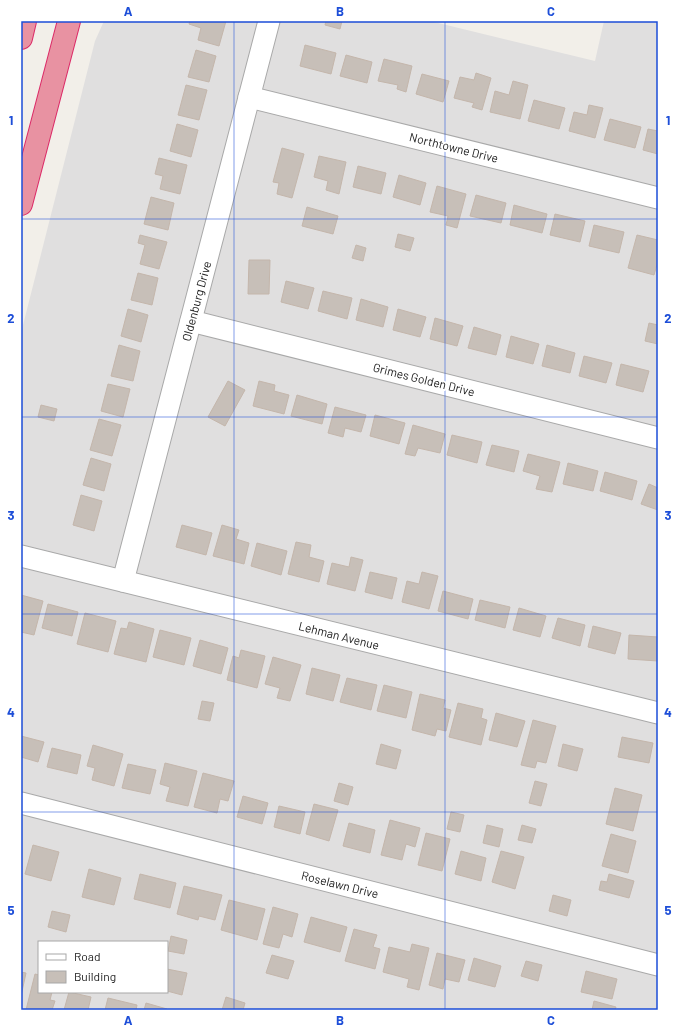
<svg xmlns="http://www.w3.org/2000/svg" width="679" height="1031" font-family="Barlow,sans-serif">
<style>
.residential{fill:#e0dfdf;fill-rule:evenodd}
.building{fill:#c7bfb8;stroke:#c4b6ab}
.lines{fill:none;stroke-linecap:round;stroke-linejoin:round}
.minor-casing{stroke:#a9a9a9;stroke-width:23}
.highway-casing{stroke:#dc2a67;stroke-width:24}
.minor{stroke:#fff;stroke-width:21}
.highway{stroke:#e892a2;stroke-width:22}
.grid{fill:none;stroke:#1d4ed8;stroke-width:1;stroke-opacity:0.55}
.labels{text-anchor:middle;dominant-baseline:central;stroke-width:4;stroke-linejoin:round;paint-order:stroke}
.street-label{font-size:12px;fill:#222;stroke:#fff}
.neatline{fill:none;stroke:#1d4ed8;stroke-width:1.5}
.grid-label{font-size:13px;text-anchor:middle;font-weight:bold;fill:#1d4ed8}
</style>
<rect width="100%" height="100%" fill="#f2efe9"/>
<path class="residential" d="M104 21H430L595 61 604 21H658V1010H21V333L95 41ZM39 942H167V992H39Z"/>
<g class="building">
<polygon points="190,21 226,21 219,46 198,40 201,28 189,24"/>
<polygon points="326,21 342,21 340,29 325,25"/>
<polygon points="305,45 336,53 331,74 300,66"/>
<polygon points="196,50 216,56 209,82 188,77"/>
<polygon points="346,55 372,62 367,83 340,76"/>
<polygon points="384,59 412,66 406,92 397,89 398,85 378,81"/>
<polygon points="476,73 491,78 482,110 472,107 474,103 454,98 460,77 474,80"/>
<polygon points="422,74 449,81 443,102 416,94"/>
<polygon points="513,81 528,85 520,119 490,112 495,91 509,95"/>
<polygon points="186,85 207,90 199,120 178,115"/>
<polygon points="534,100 565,108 559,129 528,121"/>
<polygon points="589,105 603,108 595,138 569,131 574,112 587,115"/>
<polygon points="610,119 641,127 635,148 604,140"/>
<polygon points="177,124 198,130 191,157 170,151"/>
<polygon points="648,129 658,131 658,154 643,150"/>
<polygon points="282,148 304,154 292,198 277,194 279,183 273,182"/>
<polygon points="319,156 346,162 339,194 326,190 328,181 314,177"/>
<polygon points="159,158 187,165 180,194 160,189 163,176 155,174"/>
<polygon points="358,166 386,173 381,194 353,187"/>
<polygon points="399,175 426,183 420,205 393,197"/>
<polygon points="437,186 466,194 457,228 446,225 448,216 430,212"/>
<polygon points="476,195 506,203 501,223 470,216"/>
<polygon points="151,197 174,203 168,230 144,224"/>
<polygon points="514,205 547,214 542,233 510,225"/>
<polygon points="307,207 338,216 333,234 302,226"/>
<polygon points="555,214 585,221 580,242 550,235"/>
<polygon points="594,225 624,232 619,253 589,246"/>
<polygon points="398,234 414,238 410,251 395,247"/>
<polygon points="140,235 167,242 159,269 140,264 145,245 138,243"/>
<polygon points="637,235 658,240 658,261 654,275 628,268"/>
<polygon points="356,245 366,248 363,261 352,258"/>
<polygon points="249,260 270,260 269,294 248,294"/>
<polygon points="138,273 158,278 152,305 131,300"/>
<polygon points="286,281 314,288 308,309 281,302"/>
<polygon points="323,291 352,298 347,319 318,311"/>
<polygon points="361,299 388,307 383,327 356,320"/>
<polygon points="128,309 148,315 141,342 121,336"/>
<polygon points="398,309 426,317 420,337 393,330"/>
<polygon points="435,318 463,326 457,346 430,339"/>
<polygon points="649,323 658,325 658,344 645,341"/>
<polygon points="474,327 501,335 496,355 468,348"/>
<polygon points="511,336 539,344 533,364 506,357"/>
<polygon points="119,345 140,351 133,381 111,376"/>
<polygon points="547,345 575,353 570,373 542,366"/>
<polygon points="584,356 612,363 606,383 579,376"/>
<polygon points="621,364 649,371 643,392 616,385"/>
<polygon points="228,381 245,390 225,426 208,417"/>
<polygon points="259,381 275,385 274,391 289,395 284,414 253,406"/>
<polygon points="108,384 130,389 123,417 101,411"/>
<polygon points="297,395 327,404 322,424 291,416"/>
<polygon points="41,405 57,409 54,421 38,417"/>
<polygon points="335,407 366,415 361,432 345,428 343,437 328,433"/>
<polygon points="375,415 405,423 399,444 370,436"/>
<polygon points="99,419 121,425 112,456 90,450"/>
<polygon points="413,425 445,434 440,453 418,448 415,456 405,454"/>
<polygon points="452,435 482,442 477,463 447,455"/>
<polygon points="492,445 519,451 514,472 486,465"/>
<polygon points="528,454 560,462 552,492 536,489 540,476 523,471"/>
<polygon points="91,458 111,464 104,491 83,485"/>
<polygon points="568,463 598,471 593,491 563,484"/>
<polygon points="605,472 637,481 632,500 600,491"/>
<polygon points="649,484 658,488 658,510 641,504"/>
<polygon points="81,495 102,501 94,531 73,525"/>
<polygon points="182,525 212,533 206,555 176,547"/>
<polygon points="222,525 239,530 236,539 249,543 244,564 213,556"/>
<polygon points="296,542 311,545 309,557 324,561 319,582 288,574"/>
<polygon points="257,543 287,551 281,575 251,566"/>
<polygon points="351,557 363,560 355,591 327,584 332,563 349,567"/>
<polygon points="370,572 397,578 392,599 365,592"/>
<polygon points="422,572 438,576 429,609 402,602 407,581 419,584"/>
<polygon points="443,591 473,599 468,619 438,611"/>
<polygon points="21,595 43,601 34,635 21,632"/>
<polygon points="480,600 510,607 505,628 475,620"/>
<polygon points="48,604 78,612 72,636 42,628"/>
<polygon points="519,608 546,616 540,637 513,630"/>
<polygon points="85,613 116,621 108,652 77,644"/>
<polygon points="558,618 585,625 580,646 552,638"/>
<polygon points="129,622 154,629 146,662 114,654 121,628 127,629"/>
<polygon points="593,626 621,633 615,654 588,647"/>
<polygon points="160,630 191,638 184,665 153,657"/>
<polygon points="629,635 658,637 658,661 628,659"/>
<polygon points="200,640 228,648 221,674 193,666"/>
<polygon points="241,650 265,656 257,688 227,680 233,656 239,658"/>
<polygon points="273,657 301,665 290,701 277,698 280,688 265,684"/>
<polygon points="312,668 340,675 333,701 306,694"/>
<polygon points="347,678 377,685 371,710 340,702"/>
<polygon points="384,685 412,692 406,718 377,711"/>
<polygon points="420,694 445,700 443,708 451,710 446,731 437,729 435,736 412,730"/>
<polygon points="202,701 214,703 210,721 198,719"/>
<polygon points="458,703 483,709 481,718 487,720 481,745 449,737"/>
<polygon points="496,713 525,721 517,747 489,740"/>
<polygon points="533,720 556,726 546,763 537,761 535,768 521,765"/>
<polygon points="21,736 44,742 38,762 21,757"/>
<polygon points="622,737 653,743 649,763 618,757"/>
<polygon points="381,744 401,750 396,769 376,764"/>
<polygon points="563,744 583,749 577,771 558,766"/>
<polygon points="93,745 123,754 114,786 92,780 95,768 87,766"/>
<polygon points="52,748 81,755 77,774 47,767"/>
<polygon points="165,763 197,771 188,806 166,801 170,787 160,784"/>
<polygon points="128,764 156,770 150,794 122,788"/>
<polygon points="203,773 234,781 228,801 220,799 217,813 194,807"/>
<polygon points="535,781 547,784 541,806 529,803"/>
<polygon points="339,783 353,787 348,805 334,801"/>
<polygon points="615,788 642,795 633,831 606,824"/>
<polygon points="243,796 268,803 262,824 237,817"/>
<polygon points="314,804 338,810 329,841 306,834"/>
<polygon points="279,806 305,812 300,834 274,827"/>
<polygon points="451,812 464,815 460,832 447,829"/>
<polygon points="390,820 420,828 415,847 406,844 402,860 381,855"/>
<polygon points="349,823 375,830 370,853 343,846"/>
<polygon points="487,825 503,829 499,847 483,843"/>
<polygon points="522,825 536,829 532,843 518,840"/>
<polygon points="426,833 450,839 442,871 418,865"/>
<polygon points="611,834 636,841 628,873 602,866"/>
<polygon points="33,845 59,852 51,881 25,874"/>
<polygon points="461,851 486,858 481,881 455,874"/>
<polygon points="501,851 524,857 515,889 492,882"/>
<polygon points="89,869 121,878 114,905 82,897"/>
<polygon points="140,874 176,883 170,908 134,899"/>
<polygon points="609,874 634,881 629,898 599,890 601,881 607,882"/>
<polygon points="184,886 222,895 215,920 199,916 198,920 177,914"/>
<polygon points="553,895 571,900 567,916 549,911"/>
<polygon points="229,900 265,909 257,940 221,930"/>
<polygon points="273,907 298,914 292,937 283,934 279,948 263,944"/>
<polygon points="52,911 70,915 66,932 48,927"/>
<polygon points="311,917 347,927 340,952 304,942"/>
<polygon points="354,929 377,935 373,947 380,949 375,969 345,961"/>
<polygon points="171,936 187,940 184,954 168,951"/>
<polygon points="412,944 429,948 419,990 407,987 409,979 383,972 389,947 410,952"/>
<polygon points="437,953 465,960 459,982 445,979 443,989 429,985"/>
<polygon points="272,955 294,961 288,979 266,973"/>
<polygon points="474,958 501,966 495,987 468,980"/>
<polygon points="526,961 542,965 538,981 521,976"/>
<polygon points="167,969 187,973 182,995 167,991"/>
<polygon points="586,971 617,979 612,999 581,992"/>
<polygon points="21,972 26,973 21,996"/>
<polygon points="35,974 39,975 39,992 52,992 50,1000 55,1001 52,1010 26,1010"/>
<polygon points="69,992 91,997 88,1010 64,1010"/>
<polygon points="226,997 245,1003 243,1010 222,1010"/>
<polygon points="108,998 137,1005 136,1010 105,1010"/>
<polygon points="594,1001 616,1007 615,1010 592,1010"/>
<polygon points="146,1003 167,1009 167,1010 144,1010"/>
</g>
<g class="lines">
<g class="minor-casing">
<g id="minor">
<polyline points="249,97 658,198"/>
<polyline points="191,321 658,438"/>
<polyline points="21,556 658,713"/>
<polyline points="123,581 269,21"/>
<polyline points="21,803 658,965"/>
</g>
</g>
<g class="highway-casing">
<g id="highway">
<polyline points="21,38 25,21"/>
<polyline points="21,204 69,21"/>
</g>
</g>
<use href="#minor" class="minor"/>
<use href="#highway" class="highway"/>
</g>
<path class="grid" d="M234 21V1010M445 21V1010M21 219H658M21 417H658M21 614H658M21 812H658"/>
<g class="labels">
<g class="street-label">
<text transform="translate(454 147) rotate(14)">Northtowne Drive</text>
<text transform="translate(196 301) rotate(-75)">Oldenburg Drive</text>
<text transform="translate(424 379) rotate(14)">Grimes Golden Drive</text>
<text transform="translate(339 635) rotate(14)">Lehman Avenue</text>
<text transform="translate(340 884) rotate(14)">Roselawn Drive</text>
</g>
</g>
<rect width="679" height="1031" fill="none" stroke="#ffffff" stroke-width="44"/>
<rect x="38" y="941" width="130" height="52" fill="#ffffff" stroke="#a7a7a7"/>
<rect x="46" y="954" width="20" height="6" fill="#ffffff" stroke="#a7a7a7"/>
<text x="74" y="961" font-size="12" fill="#222222">Road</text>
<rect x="46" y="971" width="20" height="12" fill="#c7bfb8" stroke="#a7a7a7"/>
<text x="74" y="981" font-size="12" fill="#222222">Building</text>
<rect x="22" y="22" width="635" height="987" class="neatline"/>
<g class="grid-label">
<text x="128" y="16">A</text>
<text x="340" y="16">B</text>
<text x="551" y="16">C</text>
<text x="11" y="125">1</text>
<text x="668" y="125">1</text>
<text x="11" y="323">2</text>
<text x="668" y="323">2</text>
<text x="11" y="520">3</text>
<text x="668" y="520">3</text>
<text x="11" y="717">4</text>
<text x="668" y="717">4</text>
<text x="11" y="915">5</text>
<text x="668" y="915">5</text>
<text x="128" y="1025">A</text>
<text x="340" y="1025">B</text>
<text x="551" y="1025">C</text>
</g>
</svg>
